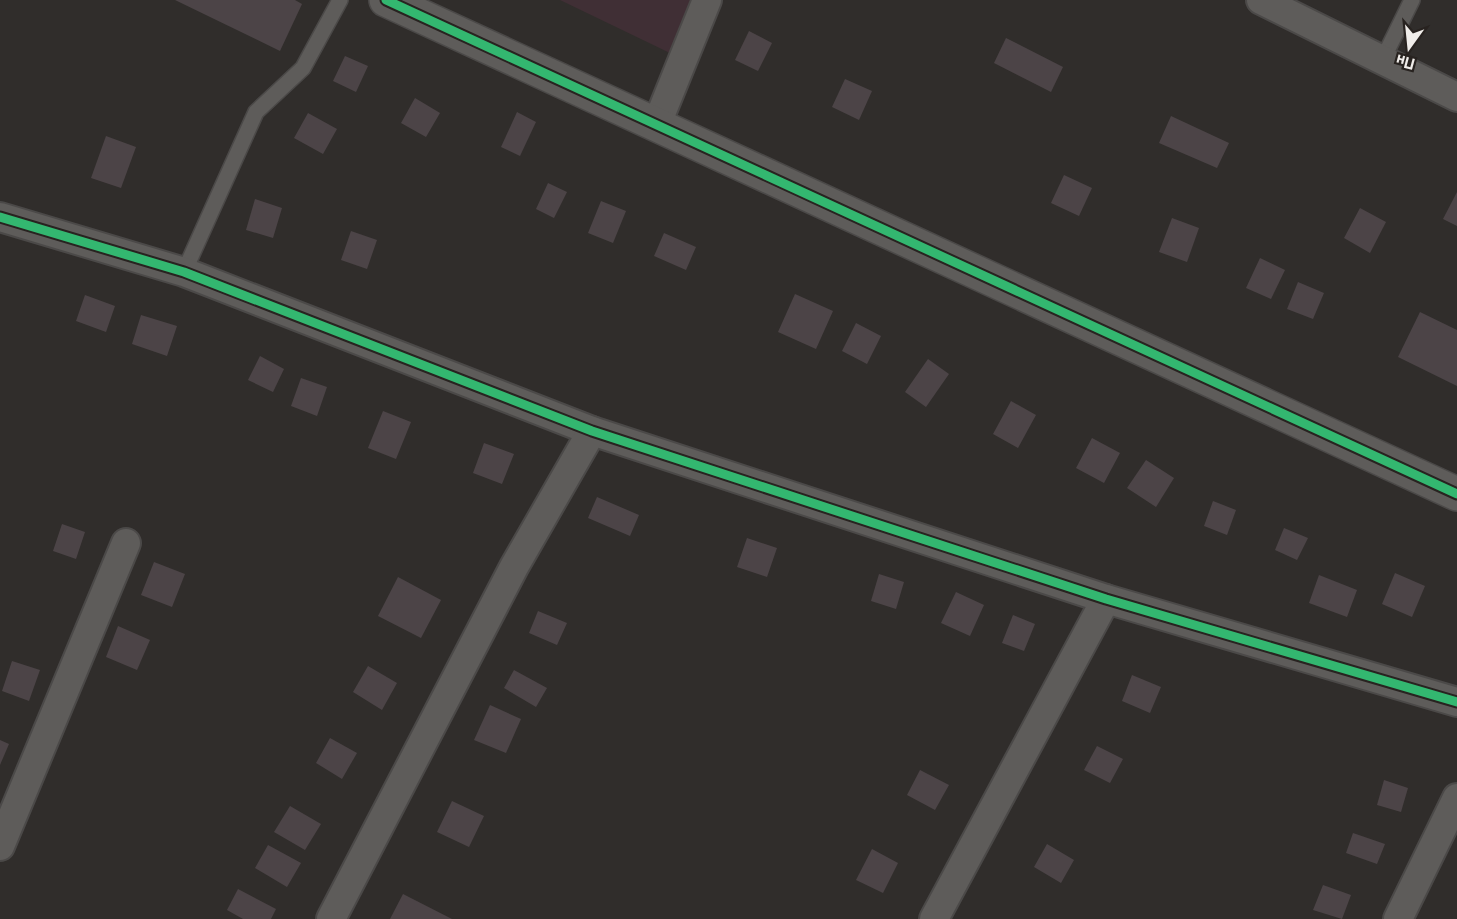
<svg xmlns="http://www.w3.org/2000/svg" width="1457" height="919" font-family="'PT Sans',sans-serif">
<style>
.industrial{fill:#402f35}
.building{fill:#4c4447}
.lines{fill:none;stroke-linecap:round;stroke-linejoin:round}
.service-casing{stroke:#4b4948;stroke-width:18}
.minor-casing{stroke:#4b4948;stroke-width:32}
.tertiary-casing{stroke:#4b4948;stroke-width:36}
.service{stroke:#5e5c5a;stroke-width:15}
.minor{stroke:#5e5c5a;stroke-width:28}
.tertiary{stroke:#5e5c5a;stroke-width:33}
.cycleway-casing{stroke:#282320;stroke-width:13}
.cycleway{stroke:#33b770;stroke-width:9}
</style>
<rect width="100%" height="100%" fill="#302d2b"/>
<polygon class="industrial" points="560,0 693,0 672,54"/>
<g class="building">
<polygon points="175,0 295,0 302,4 280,51"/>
<polygon points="749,31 772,43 758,71 735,60"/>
<polygon points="1006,38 1063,67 1051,92 994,63"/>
<polygon points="345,56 368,66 356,92 333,81"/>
<polygon points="845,79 872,91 859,120 832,107"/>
<polygon points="415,98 440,113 426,137 401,123"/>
<polygon points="517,112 536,122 520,156 501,147"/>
<polygon points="308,113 337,129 323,154 294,138"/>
<polygon points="1171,116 1229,143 1217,168 1159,143"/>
<polygon points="106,136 136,147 121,188 91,178"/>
<polygon points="1064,175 1092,188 1079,216 1051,203"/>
<polygon points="548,183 567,192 554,218 536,209"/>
<polygon points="1457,192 1457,226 1443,219"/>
<polygon points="255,199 282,208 273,238 246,230"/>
<polygon points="601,201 626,211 613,243 588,233"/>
<polygon points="1360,208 1386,222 1370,253 1344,238"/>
<polygon points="1172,218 1199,228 1187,262 1159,252"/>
<polygon points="351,231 377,240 367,269 341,260"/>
<polygon points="664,233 696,247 686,270 654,256"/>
<polygon points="1260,258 1285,270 1271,299 1246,288"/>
<polygon points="1298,282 1324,293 1313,319 1287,309"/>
<polygon points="795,294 833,311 816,349 778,332"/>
<polygon points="85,295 115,306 106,332 76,321"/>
<polygon points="1420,312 1457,330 1457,386 1398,357"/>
<polygon points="141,315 177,326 167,356 132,344"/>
<polygon points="856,323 881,336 867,364 842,351"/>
<polygon points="260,356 284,369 273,392 248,380"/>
<polygon points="928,359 949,374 926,407 905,392"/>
<polygon points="301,378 327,387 317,416 291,406"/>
<polygon points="1011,401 1036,415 1018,448 993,434"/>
<polygon points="383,411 411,422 396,459 368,448"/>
<polygon points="1092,438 1120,453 1104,483 1076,468"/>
<polygon points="484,443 514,454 502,484 473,473"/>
<polygon points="1146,460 1174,478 1156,507 1127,488"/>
<polygon points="597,497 639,515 630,536 588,518"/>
<polygon points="1213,501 1236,510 1227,535 1204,526"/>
<polygon points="62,524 85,532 76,559 53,551"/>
<polygon points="1284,528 1308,538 1297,560 1275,550"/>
<polygon points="747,538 777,548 767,577 737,567"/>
<polygon points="154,562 185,574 172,607 141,595"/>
<polygon points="1395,573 1425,586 1412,617 1382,604"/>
<polygon points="879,574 904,582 896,609 871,601"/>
<polygon points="1319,575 1357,590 1347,617 1309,603"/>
<polygon points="398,577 441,600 421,638 378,616"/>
<polygon points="956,592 984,605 970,636 941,623"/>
<polygon points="538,611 567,623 557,645 529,633"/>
<polygon points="1013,615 1035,624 1024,651 1002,643"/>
<polygon points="118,626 150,640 137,670 106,657"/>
<polygon points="12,661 40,670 29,701 2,691"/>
<polygon points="368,666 397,683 382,710 353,692"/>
<polygon points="514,670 547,688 536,707 504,688"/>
<polygon points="1132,675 1161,687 1150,713 1122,701"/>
<polygon points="490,705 521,719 506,753 474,740"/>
<polygon points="330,738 357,753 342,779 316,763"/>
<polygon points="0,740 9,744 0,765"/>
<polygon points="1097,746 1123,759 1110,783 1084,770"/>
<polygon points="920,770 949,785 935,810 907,795"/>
<polygon points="1384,780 1408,788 1401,812 1377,805"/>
<polygon points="452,801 484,816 469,847 437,832"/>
<polygon points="290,806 321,824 305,850 274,832"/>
<polygon points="1353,833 1385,844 1377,864 1346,853"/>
<polygon points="1047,844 1074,860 1061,883 1034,867"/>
<polygon points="268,845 301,863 287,887 255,868"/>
<polygon points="872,849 898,863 883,893 856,880"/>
<polygon points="1323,885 1351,895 1342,919 1313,910"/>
<polygon points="238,889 276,909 271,919 243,919 227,910"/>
<polygon points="403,894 452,919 390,919"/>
</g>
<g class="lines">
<g class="service-casing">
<g id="service">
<polyline points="1382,61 1412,0"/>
<polyline points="184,272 256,112 303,68 340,0"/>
</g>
</g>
<g class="minor-casing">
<g id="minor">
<polyline points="1261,0 1457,97"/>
<polyline points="656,126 707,0"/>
<polyline points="0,217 184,272 592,431 1106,599 1457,702"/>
<polyline points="0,846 126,543"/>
<polyline points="331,919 514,567 592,431"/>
<polyline points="934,919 1106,599"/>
<polyline points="1398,919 1457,798"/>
</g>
</g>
<g class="tertiary-casing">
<polyline id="tertiary" points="386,0 1457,494"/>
</g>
<use href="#service" class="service"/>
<use href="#minor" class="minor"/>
<use href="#tertiary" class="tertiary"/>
<g class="cycleway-casing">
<g id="cycleway">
<polyline points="386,0 1457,494"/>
<polyline points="0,217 184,272 592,431 1106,599 1457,702"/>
</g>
</g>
<use href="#cycleway" class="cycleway"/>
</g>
<g transform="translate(1409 48) rotate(195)" stroke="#282320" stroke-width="4.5" paint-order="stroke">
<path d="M0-4.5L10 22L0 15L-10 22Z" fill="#f0edea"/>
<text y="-9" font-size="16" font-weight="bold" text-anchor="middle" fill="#f0edea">Пн</text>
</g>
</svg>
